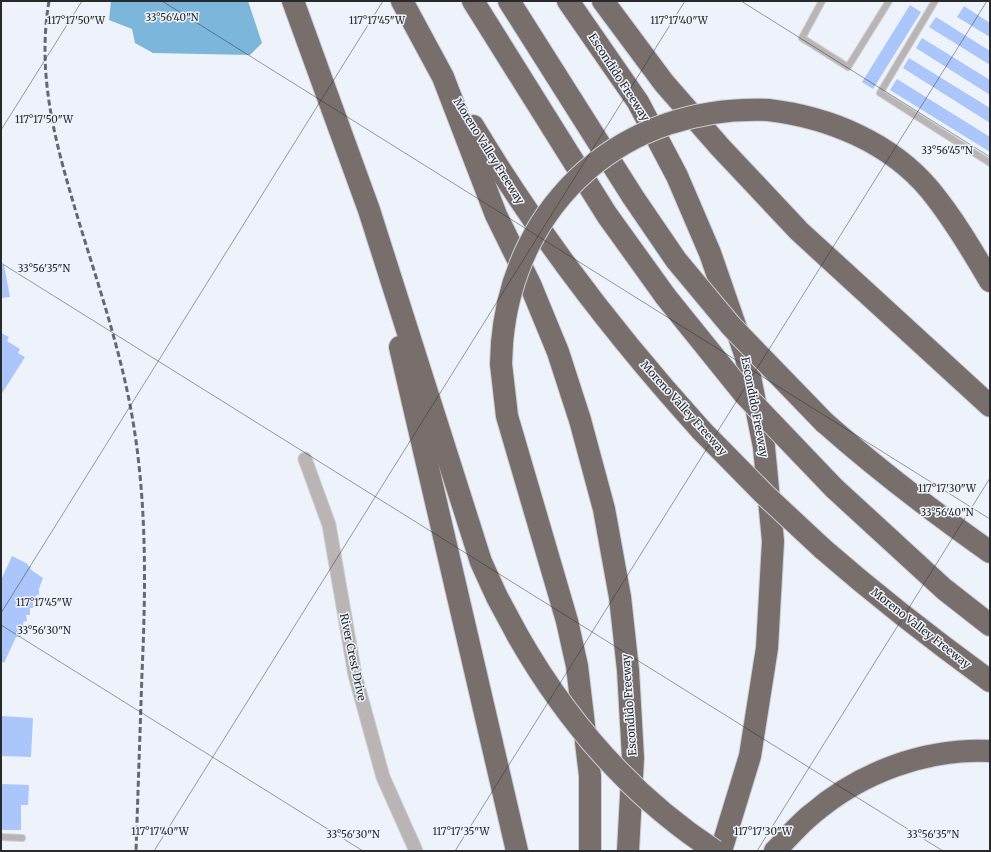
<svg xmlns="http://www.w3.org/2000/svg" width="991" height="852" font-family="Merriweather,serif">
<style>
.water{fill:#7cb6da}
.building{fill:#abc6fb}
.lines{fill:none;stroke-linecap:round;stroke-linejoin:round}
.service-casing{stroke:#cacfd6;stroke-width:8}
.minor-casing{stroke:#cacfd6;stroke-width:15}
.motorway-casing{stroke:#cacfd6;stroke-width:24}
.service{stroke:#bab5b4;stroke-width:6}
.minor{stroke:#bab5b4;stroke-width:13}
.motorway{stroke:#786e6c;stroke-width:22}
.rail{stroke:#65686c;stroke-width:3;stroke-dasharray:6 3;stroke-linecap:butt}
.motorway-bridge-casing{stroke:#cacfd6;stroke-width:24;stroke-linecap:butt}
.motorway-bridge{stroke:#786e6c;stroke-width:22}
.ticks{fill:none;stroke:#27292c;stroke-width:1;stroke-opacity:0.45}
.labels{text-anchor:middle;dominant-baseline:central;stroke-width:3;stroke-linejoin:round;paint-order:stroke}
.street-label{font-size:11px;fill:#27292c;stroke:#eef3fb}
.ticks-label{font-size:10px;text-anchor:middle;fill:#27292c;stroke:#eef3fb;stroke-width:3;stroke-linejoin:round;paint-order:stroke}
</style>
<rect width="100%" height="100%" fill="#eef3fb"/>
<polygon class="water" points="111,1 248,1 262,43 250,55 153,53 135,43 132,29 109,20"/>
<g class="building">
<polygon points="910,5 921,12 873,89 862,82"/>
<polygon points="964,6 990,23 990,37 957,17"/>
<polygon points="936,17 990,51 990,65 929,27"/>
<polygon points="922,38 990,80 990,95 916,48"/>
<polygon points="909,58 990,108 990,123 903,68"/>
<polygon points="897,79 990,137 990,152 890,90"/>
<polygon points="1,265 4,265 10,297 1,298"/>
<polygon points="1,333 9,337 7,341 20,349 18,353 25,357 1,395"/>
<polygon points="12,556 28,564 27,565 31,567 30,569 43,578 39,589 39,595 36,595 36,602 33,602 33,608 30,608 30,615 26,615 27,621 23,622 24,628 20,628 21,637 16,637 4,663 1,661 1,580"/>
<polygon points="2,716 33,718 31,757 1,756"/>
<polygon points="1,784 29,785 28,805 21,805 21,830 1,830"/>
</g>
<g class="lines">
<g class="service-casing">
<g id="service">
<polyline points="822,1 802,38 848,67 889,1"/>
<polyline points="935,1 880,93 990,163"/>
<polyline points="1,837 22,838"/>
</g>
</g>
<g class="minor-casing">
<polyline id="minor" points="305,459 329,525 355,675 383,777 416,851"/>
</g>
<g class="motorway-casing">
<g id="motorway">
<polyline points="293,1 369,210 481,562 497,597 518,636"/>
<polyline points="402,1 443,77 496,215 530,284 558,352 580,420 604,509 620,597 628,670 633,758 628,851"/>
<polyline points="473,1 607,215 666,297"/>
<polyline points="509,1 633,197"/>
<polyline points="568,1 638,102 677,176 710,253 746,357 764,447 773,541 767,648 750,756 721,851"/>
<polyline points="603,1 664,83 720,147 799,231 990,406"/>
<path d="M768 110C828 117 890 142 930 190 953 218 972 250 990 281"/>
<path d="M473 126C539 236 616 336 702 431"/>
<polyline points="502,343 501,364 507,416 567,621 577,666 590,776 590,851"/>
<polyline points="400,347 517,851"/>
<path d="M824 422C877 469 932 511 990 552"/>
<polyline points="834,488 944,589 990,625"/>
<path d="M823 549C877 596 932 639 990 681"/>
<path d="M775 851C787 839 798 825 812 814 861 772 926 748 990 751"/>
</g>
</g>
<use href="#service" class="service"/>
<use href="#minor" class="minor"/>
<use href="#motorway" class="motorway"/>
<path class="rail" d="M49 1C36 79 57 148 79 222 98 284 119 346 131 410 147 497 146 585 142 673 140 733 138 792 136 851"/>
<g class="motorway-bridge-casing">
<g id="motorway-bridge">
<polyline points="633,197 676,260 731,326 824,422"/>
<polyline points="666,297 745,395 834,488"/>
<path d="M502 343C514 201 625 104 768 110"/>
<polyline points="702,431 764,494 823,549"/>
<path d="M518 636C567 722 631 796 715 851"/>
</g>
</g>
<use href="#motorway-bridge" class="motorway-bridge"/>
</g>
<path class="ticks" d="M162 1 990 519M741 1 990 157M1 130 82 1M1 263 943 851M1 613 383 1M1 625 363 851M154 851 685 1M455 851 987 1M757 851 990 478"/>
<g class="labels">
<g class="street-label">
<text transform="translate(619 77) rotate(57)">Escondido Freeway</text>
<text transform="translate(489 151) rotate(58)">Moreno Valley Freeway</text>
<text transform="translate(755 407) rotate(79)">Escondido Freeway</text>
<text transform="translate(684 408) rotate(48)">Moreno Valley Freeway</text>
<text transform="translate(921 628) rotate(38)">Moreno Valley Freeway</text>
<text transform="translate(353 657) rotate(78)">River Crest Drive</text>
<text transform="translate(629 705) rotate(-94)">Escondido Freeway</text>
</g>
</g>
<g class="ticks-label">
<text x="172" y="21">33°56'40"N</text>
<text x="76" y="24">117°17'50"W</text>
<text x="377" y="24">117°17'45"W</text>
<text x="679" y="24">117°17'40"W</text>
<text x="44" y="123">117°17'50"W</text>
<text x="947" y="154">33°56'45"N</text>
<text x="44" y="272">33°56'35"N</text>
<text x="947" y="492">117°17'30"W</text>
<text x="947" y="516">33°56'40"N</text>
<text x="44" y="606">117°17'45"W</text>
<text x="44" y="634">33°56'30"N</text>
<text x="160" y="835">117°17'40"W</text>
<text x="461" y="835">117°17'35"W</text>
<text x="763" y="835">117°17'30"W</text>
<text x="353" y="838">33°56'30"N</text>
<text x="933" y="838">33°56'35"N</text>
</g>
<rect width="991" height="852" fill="none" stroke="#27292c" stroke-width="4"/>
</svg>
